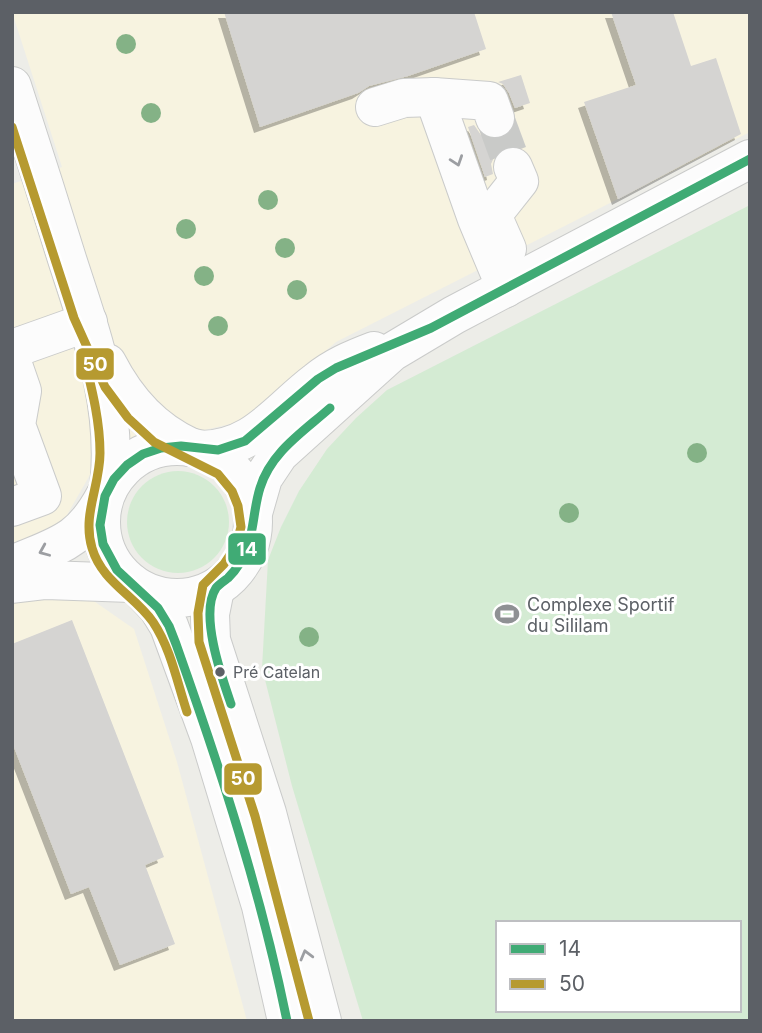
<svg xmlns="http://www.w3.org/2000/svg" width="762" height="1033" font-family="Inter,sans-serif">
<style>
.commercial{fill:#f7f3e0}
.green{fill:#d4ebd3;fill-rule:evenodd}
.building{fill:#d5d4d2;filter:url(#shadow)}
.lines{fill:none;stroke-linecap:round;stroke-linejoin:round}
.minor-tunnel{stroke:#c9cac8;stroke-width:38;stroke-dasharray:38 19;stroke-linecap:butt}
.minor-casing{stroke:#cacbca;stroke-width:40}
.minor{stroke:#fcfcfc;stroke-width:38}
.bus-1-casing{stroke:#fff;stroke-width:14}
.bus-2-casing{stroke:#fff;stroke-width:14}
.bus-1{stroke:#40ab75;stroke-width:9}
.bus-2{stroke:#b69a30;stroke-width:9}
.tree{fill:#84b286}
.oneway{stroke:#9c9ea2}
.bus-dot{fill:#5c6066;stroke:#fff;stroke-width:2.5}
.labels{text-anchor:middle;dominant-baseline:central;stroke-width:6;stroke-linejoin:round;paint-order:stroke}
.bus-label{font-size:16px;fill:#5c6066;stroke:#fff;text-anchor:start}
.poi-label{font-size:18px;fill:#5c6066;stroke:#fff;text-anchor:start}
.line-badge{stroke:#fff;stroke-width:2.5}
.badge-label{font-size:19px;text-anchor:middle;font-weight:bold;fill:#fff}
</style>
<defs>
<filter id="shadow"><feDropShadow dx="-6" dy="6" stdDeviation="0" flood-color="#0004"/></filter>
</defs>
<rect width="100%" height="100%" fill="#edede8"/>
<polygon class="commercial" points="12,12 748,12 750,16 750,132 336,342 244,421 204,430 169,426 132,442 91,473 59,529 78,590 134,629 177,762 247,1021 12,1021 12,184 62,167"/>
<g class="green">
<path d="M750 205V1021H363L292 786 262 668 268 560 281 527 299 491 327 449 356 418 387 390ZM498 923H739V1010H498Z"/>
<circle cx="178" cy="522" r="51"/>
</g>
<g class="building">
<polygon points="224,12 474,12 486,49 408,76 369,86 358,93 260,127"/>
<polygon points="611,12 673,12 691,66 716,58 741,134 618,199 584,102 636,85"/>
<polygon points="521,75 530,103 515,108 509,93 503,84 498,82"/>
<polygon points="474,125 481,135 492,140 503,138 513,130 519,147 505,147 496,153 491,164 493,174 485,177 468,127"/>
<polygon points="72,620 164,857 145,865 175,944 120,965 89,887 71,894 12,742 12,644"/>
</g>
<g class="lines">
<polyline class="minor-tunnel" points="495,118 513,167"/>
<g class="minor-casing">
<g id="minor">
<path d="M12 86C31 144 49 201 67 259 92 336 118 405 109 487"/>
<polyline points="434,97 477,219 506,288"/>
<polyline points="375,107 404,98 434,97 489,101 495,118"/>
<polyline points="507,249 492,215 519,181 513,167"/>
<polyline points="12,349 88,322"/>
<polyline points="12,362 22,391 16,425 42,496 12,507"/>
<path d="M107 363C126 400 152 430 190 447"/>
<circle cx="177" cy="522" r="76"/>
<path d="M200 450C254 450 277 411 317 381 334 367 353 359 374 351"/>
<polyline points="253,513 263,478 279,454 392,352 454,315 750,159"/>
<path d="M12 565C58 545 80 543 105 496"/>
<polyline points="12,584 46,580 131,583"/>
<polyline points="140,589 158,608 169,626 210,738 261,906 287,1021"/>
<polyline points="215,589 210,614 211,640 267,813 322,1021"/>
</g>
</g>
<use href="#minor" class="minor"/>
<g class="bus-1-casing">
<g id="bus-1">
<path d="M231 704C222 678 199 614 216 588 218 585 224 581 228 578 237 569 244 558 248 546 254 527 254 507 260 488 271 452 303 432 330 408"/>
<path d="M287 1021C261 892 220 768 176 644L169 626 158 608 117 570 103 544 100 525 105 496 114 479 127 465 143 454 161 448 181 446 218 450 245 441 318 379 336 368 431 328 750 159"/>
</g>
</g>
<g class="bus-2-casing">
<g id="bus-2">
<polyline points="12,127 74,318 105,387 128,418 154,442 218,474 232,491 238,506 241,527 236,546 224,564 203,585 198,613 199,642 255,816 309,1021"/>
<path d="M83 353C91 386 100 419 100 453 100 486 82 515 92 548 102 582 134 595 153 622 171 649 177 682 187 712"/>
</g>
</g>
<use href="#bus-1" class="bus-1"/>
<use href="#bus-2" class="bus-2"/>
</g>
<g class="tree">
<circle cx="126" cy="44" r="10"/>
<circle cx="151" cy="113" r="10"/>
<circle cx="268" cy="200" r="10"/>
<circle cx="186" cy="229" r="10"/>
<circle cx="285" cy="248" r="10"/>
<circle cx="204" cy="276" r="10"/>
<circle cx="297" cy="290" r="10"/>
<circle cx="218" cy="326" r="10"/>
<circle cx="697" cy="453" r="10"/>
<circle cx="569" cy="513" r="10"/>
<circle cx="309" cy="637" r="10"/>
</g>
<defs><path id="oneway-chevron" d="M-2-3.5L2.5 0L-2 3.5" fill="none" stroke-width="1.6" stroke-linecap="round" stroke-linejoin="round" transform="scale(1.75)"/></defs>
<g class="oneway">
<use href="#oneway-chevron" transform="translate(457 161) rotate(71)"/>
<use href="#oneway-chevron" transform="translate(44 551) rotate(157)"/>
<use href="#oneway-chevron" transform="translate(306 955) rotate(-105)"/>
</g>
<defs>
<g id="stadium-bare" transform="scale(1.89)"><path d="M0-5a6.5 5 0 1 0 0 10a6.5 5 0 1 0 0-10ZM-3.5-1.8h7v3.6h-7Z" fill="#8f9194" stroke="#fff" stroke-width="2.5" paint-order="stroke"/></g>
</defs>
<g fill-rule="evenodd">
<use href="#stadium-bare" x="507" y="614"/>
</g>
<circle class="bus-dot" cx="220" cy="672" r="6"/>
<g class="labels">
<g class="bus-label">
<text x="233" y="672">Pré Catelan</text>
</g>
<g class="poi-label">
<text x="527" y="604">Complexe Sportif<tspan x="527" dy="21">du Sililam</tspan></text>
</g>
</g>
<g class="line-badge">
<rect x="75" y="347" width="40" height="34" rx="7" fill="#b69a30"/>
<rect x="227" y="532" width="40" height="34" rx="7" fill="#40ab75"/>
<rect x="223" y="762" width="40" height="34" rx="7" fill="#b69a30"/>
</g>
<g class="badge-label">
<text x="95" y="371">50</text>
<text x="247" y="556">14</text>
<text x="243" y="785">50</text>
</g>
<rect width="762" height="1033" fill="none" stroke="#5c6066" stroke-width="28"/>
<rect x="496" y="921" width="245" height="91" fill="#ffffff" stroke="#bebfc2" stroke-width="2"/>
<rect x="510" y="944" width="35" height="10" fill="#40ab75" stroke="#bebfc2" stroke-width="2"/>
<text x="559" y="956" font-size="21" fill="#5c6066">14</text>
<rect x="510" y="979" width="35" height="10" fill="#b69a30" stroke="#bebfc2" stroke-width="2"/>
<text x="559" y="991" font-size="21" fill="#5c6066">50</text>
</svg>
